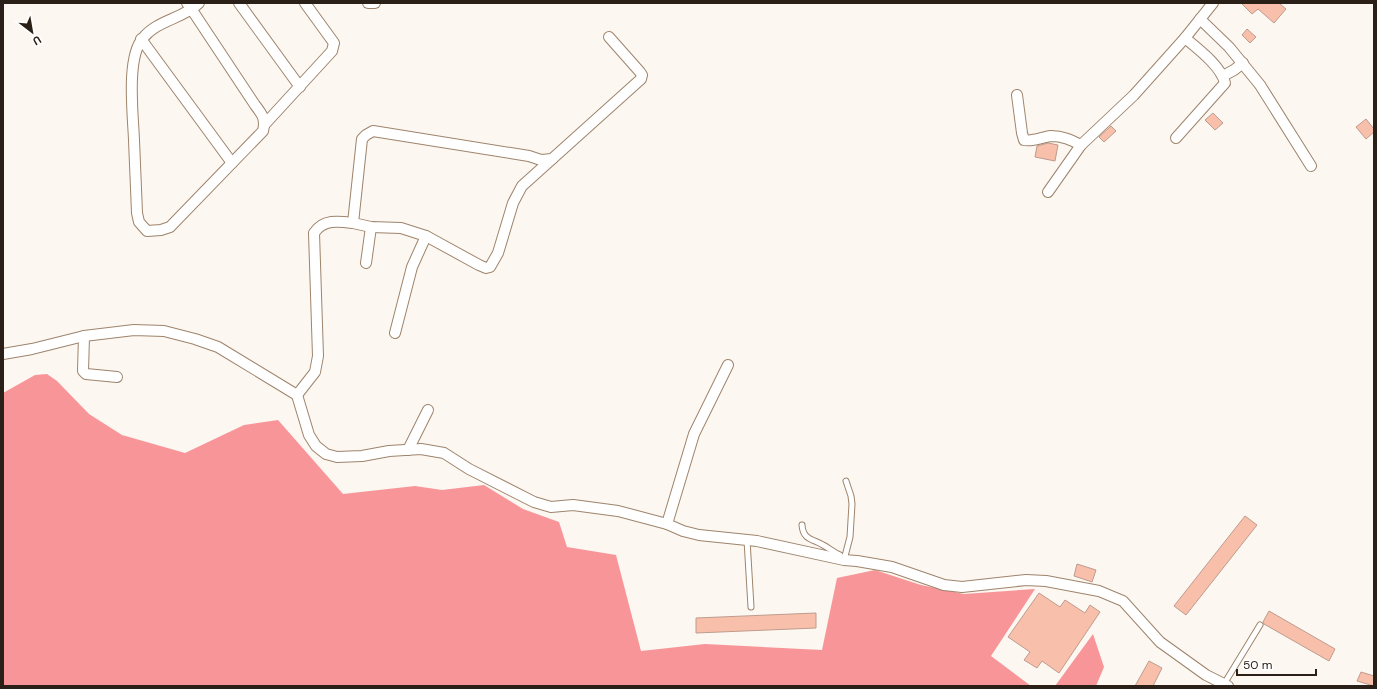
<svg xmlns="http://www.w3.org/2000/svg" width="1377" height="689" font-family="'DM Sans',sans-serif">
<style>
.forest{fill:#f89599}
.building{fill:#f8c0ab;stroke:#bf9b8e}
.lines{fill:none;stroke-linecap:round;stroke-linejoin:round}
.lane-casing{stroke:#9e846c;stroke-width:7}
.street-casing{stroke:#9e846c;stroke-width:12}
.lane{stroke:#fff;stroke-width:5}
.street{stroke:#fff;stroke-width:10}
</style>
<rect width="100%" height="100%" fill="#fcf7f1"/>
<g class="forest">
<polygon points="47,374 57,381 89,414 122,435 185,453 244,425 278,420 343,494 415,486 442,490 484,485 523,509 559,522 567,547 616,555 641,651 705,644 822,650 837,578 875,570 921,585 964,594 1035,589 991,656 1031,686 3,686 3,393 35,375"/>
<polygon points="1093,634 1104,667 1096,686 1055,686"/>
</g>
<g class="building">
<polygon points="1241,3 1279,3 1286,9 1274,23 1258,9 1252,14"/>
<polygon points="1247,29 1256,37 1250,43 1242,35"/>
<polygon points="1213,113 1223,123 1215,130 1205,120"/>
<polygon points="1366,119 1374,129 1374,132 1366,139 1356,127"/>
<polygon points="1111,126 1116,131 1104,142 1099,137"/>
<polygon points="1048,143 1058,145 1055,161 1035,157 1037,146"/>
<polygon points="1245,516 1257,525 1186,615 1174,606"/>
<polygon points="1077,564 1096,570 1092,582 1074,576"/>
<polygon points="1039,593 1060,607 1065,600 1085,613 1090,605 1100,612 1059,673 1042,661 1037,668 1024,660 1030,652 1008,637"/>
<polygon points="1269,611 1335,649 1329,661 1264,624 1263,622"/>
<polygon points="816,613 816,628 696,633 696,618"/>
<polygon points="1149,661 1162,668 1153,686 1135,686"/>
<polygon points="1361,672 1374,676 1374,686 1357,681"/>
</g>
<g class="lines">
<g class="lane-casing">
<g id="lane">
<path d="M802 525C803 540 813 539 823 545 829 548 833 552 840 555"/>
<polyline points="747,540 751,607"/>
<polyline points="844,560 850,537 852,504 851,496 846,481"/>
<polyline points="1224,684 1260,625"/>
</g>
</g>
<g class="street-casing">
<g id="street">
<path d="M187 3 192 10 255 105C262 114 266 119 263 131L170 227 161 230 147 231 139 222 137 213C136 189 135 164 134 140 133 114 126 57 143 38 157 20 183 19 199 3"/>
<polyline points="239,3 300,87"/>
<polyline points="368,3 375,3"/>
<polyline points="1200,19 1229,47 1260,85 1311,166"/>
<polyline points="141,39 232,163"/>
<polyline points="1223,76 1234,70 1243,63"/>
<path d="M1017 95 1022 133 1024 140C1033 142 1042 137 1051 136 1063 136 1071 140 1081 145"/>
<polyline points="265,124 332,51 334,43 305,3"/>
<path d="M1176 138 1225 83C1221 66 1198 49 1185 38"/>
<polyline points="1048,192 1081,145 1134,95 1185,38 1213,3"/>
<polyline points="353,223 371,227 401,228 426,236 479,265 486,268 490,267 498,253 513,203 522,186 552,159"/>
<polyline points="366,263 371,227"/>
<polyline points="395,333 412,267 426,236"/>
<polyline points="84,336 83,371 86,374 117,377"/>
<polyline points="3,354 32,349 84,336 134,330 164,331 195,339 218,347 297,395 309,435 316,446 326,454 337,457 362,456 389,451 421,449 444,453 469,469 534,502 551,507 573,505 618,511 667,524 683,531 699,535 757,541 844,560 857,561 892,567 944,585 962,587 1026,580 1046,581 1099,591 1123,601 1160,642 1206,675 1228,686"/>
<path d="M297 395 315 372 318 356 314 233C323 219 338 221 353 223L362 139 366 135 373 131 529 156 541 160 552 159 641 79 642 75 640 72 609 37"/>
<polyline points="408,450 428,410"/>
<polyline points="667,524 694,434 728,365"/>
</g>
</g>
<use href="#lane" class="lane"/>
<use href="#street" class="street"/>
</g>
<rect width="1377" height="689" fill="none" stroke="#2b2017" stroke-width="8"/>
<g transform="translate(32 32) rotate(149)" stroke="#ffffff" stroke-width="3" paint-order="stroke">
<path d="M0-3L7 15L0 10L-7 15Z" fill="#2b2017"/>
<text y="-6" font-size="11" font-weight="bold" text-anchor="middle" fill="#2b2017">U</text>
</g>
<path d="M1237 669v6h79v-6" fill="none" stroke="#2b2017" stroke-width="2"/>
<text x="1243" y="669" font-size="12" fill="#2b2017" stroke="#ffffff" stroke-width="3" paint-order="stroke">50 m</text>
</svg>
